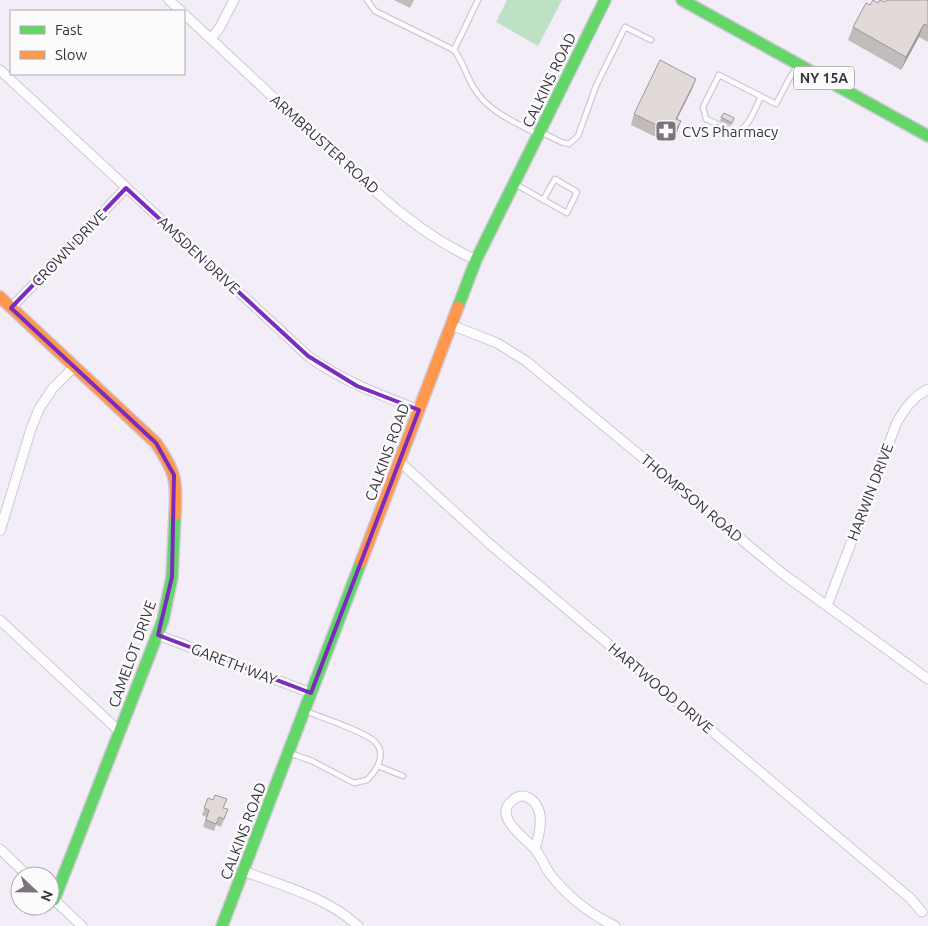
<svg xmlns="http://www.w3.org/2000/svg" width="928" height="926" font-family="Ubuntu,sans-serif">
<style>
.green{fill:#bee1c5}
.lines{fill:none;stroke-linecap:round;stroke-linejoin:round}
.lane-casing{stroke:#cec8d4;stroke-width:7}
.street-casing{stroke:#cec8d4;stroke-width:11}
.fast-casing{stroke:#cec8d4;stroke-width:14}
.slow-casing{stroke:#cec8d4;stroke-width:14}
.lane{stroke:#fdfcfe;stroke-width:4.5}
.street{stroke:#fdfcfe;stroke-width:9}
.fast{stroke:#63d668;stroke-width:11}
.slow{stroke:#ff974d;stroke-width:11}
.wall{fill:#c2bbbb}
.shaded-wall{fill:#9e9998}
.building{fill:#e1dad9;stroke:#9e9998}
.marked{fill:none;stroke:#7b2cbf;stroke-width:4;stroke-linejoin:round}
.labels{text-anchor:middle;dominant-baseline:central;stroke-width:5;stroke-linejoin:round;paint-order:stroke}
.shield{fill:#fbfbfb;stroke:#746f77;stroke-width:1}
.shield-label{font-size:14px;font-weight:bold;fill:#3a333f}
.street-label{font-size:15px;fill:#3a333f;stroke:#fbfbfb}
.poi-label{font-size:15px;fill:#3a333f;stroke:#fbfbfb;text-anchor:start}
</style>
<rect width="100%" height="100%" fill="#f3edf8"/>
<polygon class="green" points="507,0 562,0 538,46 496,22"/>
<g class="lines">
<g class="lane-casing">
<g id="lane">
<path d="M367 0 375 11 454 50C463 61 466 76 474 88 487 111 515 122 537 134"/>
<polyline points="454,50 478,0"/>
<path d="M761 96C756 107 746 136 732 131 723 128 715 122 706 119L703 107 719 75 776 104 789 79 797 67"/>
<polyline points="541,132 561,142 569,144 578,136 596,86 625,27 651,40"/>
<polyline points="515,184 567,213 577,192 555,179 543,200"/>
<path d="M289 753 312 761 354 783 367 780C377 770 387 754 375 742 366 732 320 717 306 711"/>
<polyline points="378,766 403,776"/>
</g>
</g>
<g class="street-casing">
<g id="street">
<polyline points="169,0 181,11"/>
<path d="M184 14C235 61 285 109 337 156 381 197 421 235 476 260"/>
<polyline points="211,39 220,27 234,0"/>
<path d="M0 70 308 356C342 381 380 395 419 410"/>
<polyline points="11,308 126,188"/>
<polyline points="451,325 497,343 526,361 783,574 928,679"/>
<polyline points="400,462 492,546 910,898 922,912"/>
<polyline points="0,531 31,429 39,409 53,388 74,367"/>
<path d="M827 606 897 422C906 407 913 397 928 389"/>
<polyline points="0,620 120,732"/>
<polyline points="158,635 311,693"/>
<polyline points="0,849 28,876"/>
<path d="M535 849C540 833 547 806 527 797 523 795 517 796 513 800 492 816 524 837 534 848 541 855 544 866 550 874 567 896 590 914 615 926"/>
<path d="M243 871C283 886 327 897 358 926"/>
<polyline points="51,897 82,926"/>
</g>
</g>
<g class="fast-casing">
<g id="fast">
<polyline points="682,0 928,136"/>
<polyline points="458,307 476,260 605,0"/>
<polyline points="54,900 163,620 172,577 175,515"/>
<polyline points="222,926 361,562"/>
</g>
</g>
<g class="slow-casing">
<g id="slow">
<path d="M0 297 156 443C176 473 177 480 175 515"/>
<polyline points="361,562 458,307"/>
</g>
</g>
<use href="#lane" class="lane"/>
<use href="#street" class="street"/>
<use href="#fast" class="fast"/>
<use href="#slow" class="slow"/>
</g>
<g class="wall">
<polygon points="394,0 414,0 410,8"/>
<polygon points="928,0 928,42 919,37 901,70 848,40 853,27 870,5 885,2"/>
<polygon points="696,79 692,89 677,119 681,121 673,140 668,138 666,142 631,125 634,114"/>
<polygon points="721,117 734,118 731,126 720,121"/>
<polygon points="717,124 728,130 726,135 715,130"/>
<polygon points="208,798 223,808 225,817 221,827 216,825 214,831 203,827 206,817 202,815"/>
</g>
<g class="shaded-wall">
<polygon points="924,24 919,37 901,70 906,57"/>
<polygon points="696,79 692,89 672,129 676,119"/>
<polygon points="681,121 677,132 673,140 676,130"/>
</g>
<g class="building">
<polygon points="873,0 878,3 880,0 885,2 887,0 928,0 928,26 924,24 906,57 853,27 866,3 870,5"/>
<polygon points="660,60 696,79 676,119 681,121 676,130 672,127 669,131 634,114"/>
<polygon points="724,113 734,118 732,123 721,117"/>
<polygon points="717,124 728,130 727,132 716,126"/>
<polygon points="215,795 227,799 223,808 228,809 224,819 219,817 216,824 206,820 209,810 204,808 208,798 213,800"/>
</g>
<path class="marked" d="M126 188 308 356 357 386 419 410 311 693 158 635 172 577 174 475 156 443 11 308Z"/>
<defs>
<g id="pharmacy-square" transform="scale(1.125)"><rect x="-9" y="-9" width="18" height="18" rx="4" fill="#7b7480" stroke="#fbfbfb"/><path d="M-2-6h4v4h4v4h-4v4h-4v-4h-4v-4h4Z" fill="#fff"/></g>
</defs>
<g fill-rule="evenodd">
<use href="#pharmacy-square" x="666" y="131"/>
</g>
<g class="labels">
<rect class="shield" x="794" y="66.5" width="60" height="23" rx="4"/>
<g class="shield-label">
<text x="824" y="78">NY 15A</text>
</g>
<g class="street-label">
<text transform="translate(549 80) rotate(-64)">CALKINS ROAD</text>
<text transform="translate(325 144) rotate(42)">ARMBRUSTER ROAD</text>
<text transform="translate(69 248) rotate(-46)">CROWN DRIVE</text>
<text transform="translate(199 255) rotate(43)">AMSDEN DRIVE</text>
<text transform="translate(387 452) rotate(-70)">CALKINS ROAD</text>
<text transform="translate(870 492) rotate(-69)">HARWIN DRIVE</text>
<text transform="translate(692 498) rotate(40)">THOMPSON ROAD</text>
<text transform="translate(132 654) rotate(-70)">CAMELOT DRIVE</text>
<text transform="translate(234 664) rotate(21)">GARETH WAY</text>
<text transform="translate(661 688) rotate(40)">HARTWOOD DRIVE</text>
<text transform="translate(243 831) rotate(-69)">CALKINS ROAD</text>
</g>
<g class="poi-label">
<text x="682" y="131">CVS Pharmacy</text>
</g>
</g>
<rect x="10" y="10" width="175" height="65" fill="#fbfbfb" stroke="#aeabb0"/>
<rect x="20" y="26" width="25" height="8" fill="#63d668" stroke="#aeabb0"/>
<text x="55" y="35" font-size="15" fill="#3a333f">Fast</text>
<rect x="20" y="51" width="25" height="8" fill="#ff974d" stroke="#aeabb0"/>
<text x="55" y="60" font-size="15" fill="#3a333f">Slow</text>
<g transform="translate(35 891) rotate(112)"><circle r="24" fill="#fbfbfb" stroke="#aeabb0"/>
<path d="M0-4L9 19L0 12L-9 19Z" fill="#7b7480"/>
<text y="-8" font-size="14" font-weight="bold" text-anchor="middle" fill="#3a333f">N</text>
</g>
</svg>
